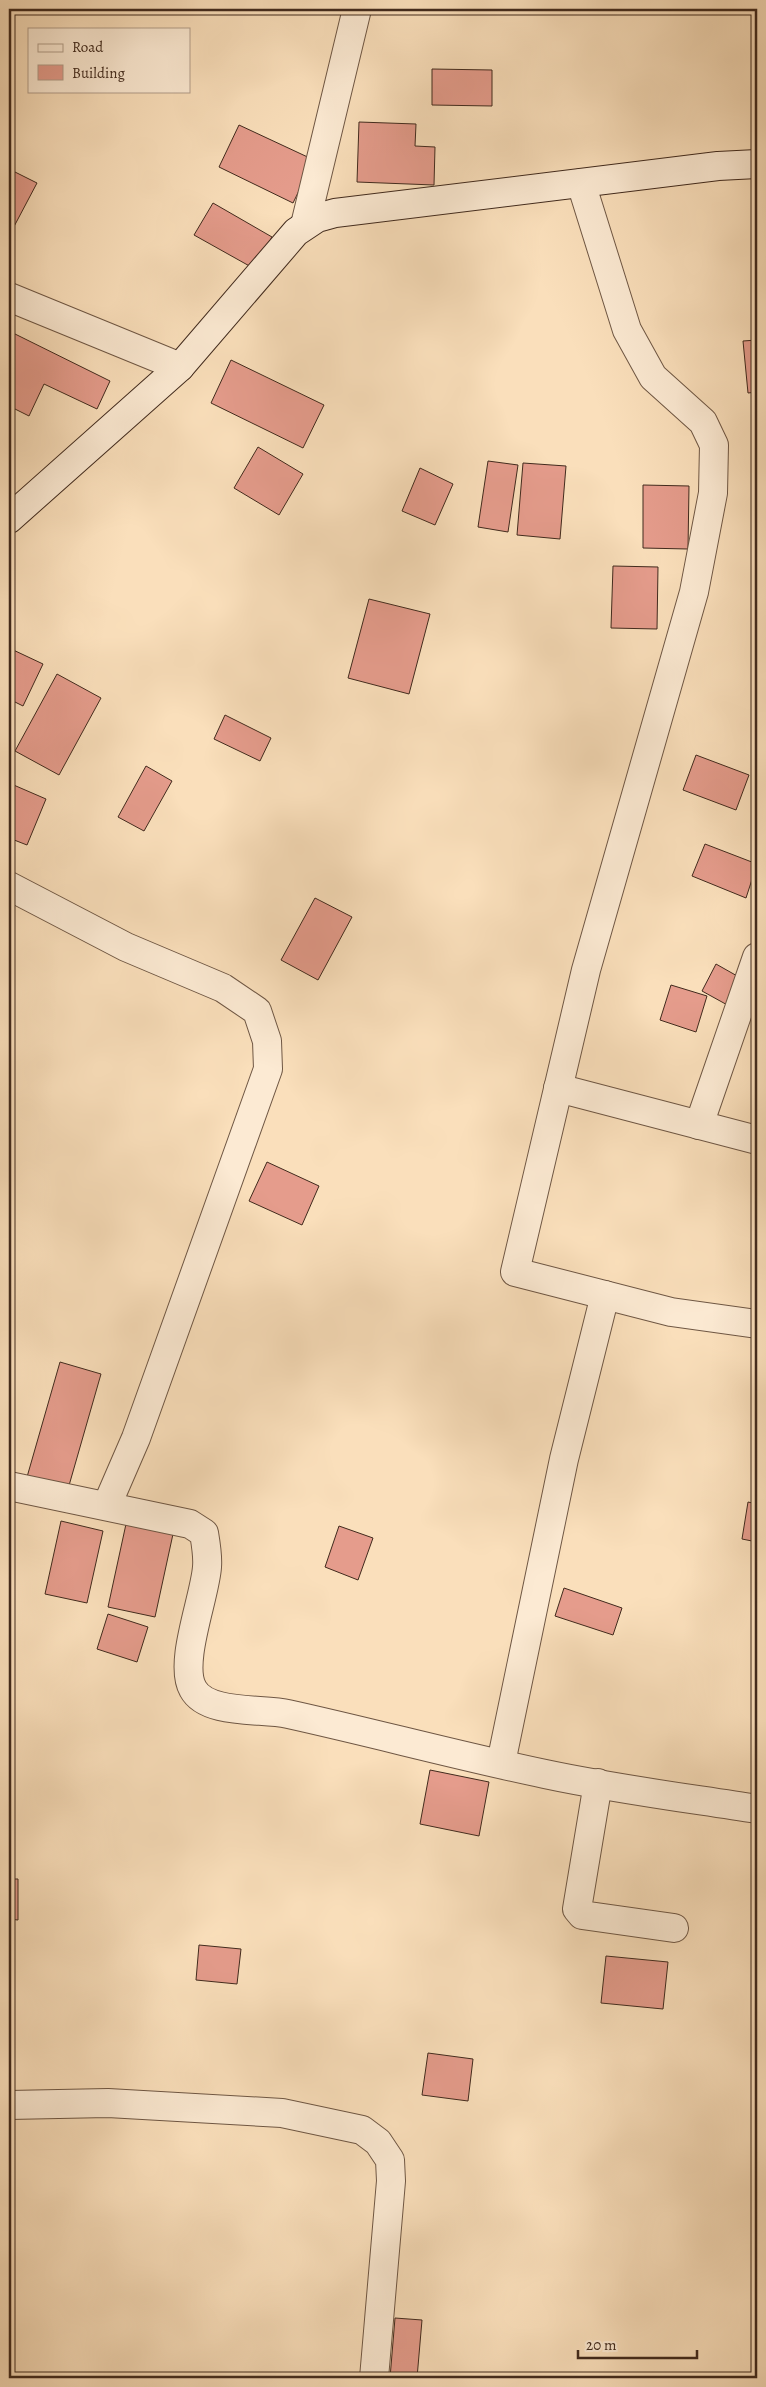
<svg xmlns="http://www.w3.org/2000/svg" width="766" height="2387" font-family="Alegreya,serif">
<style>
.building{fill:#e59c8c;stroke:#412a1d}
.lines{fill:none;stroke-linecap:round;stroke-linejoin:round}
.street-casing{stroke:#6f5744;stroke-width:30}
.secondary-casing{stroke:#412a1d;stroke-width:30}
.street{stroke:#fcead3;stroke-width:28}
.secondary{stroke:#fcead3;stroke-width:28}
</style>
<rect width="100%" height="100%" fill="#fadfbb"/>
<filter id="stains"><feTurbulence type="fractalNoise" baseFrequency=".004" numOctaves="4"/><feColorMatrix values="0 0 0 0 .2 0 0 0 0 .09 0 0 0 0 .02 0 0 0 .5 -.17"/></filter>
<radialGradient id="worn" r=".72"><stop offset=".6" stop-color="#630" stop-opacity="0"/><stop offset="1" stop-color="#630" stop-opacity=".3"/></radialGradient>
<g class="building">
<polygon points="432,69 492,70 492,106 432,105"/>
<polygon points="359,122 416,124 415,146 435,147 434,185 357,182"/>
<polygon points="239,125 314,160 293,203 219,167"/>
<polygon points="9,169 37,183 9,236"/>
<polygon points="213,203 272,237 253,268 194,235"/>
<polygon points="11,332 110,381 97,409 44,384 29,416 9,406 9,337"/>
<polygon points="757,340 757,392 748,393 743,341"/>
<polygon points="231,360 324,405 303,448 211,403"/>
<polygon points="258,447 303,474 279,515 234,488"/>
<polygon points="488,461 518,465 508,532 478,527"/>
<polygon points="523,463 566,466 560,539 517,535"/>
<polygon points="420,468 453,484 435,525 402,511"/>
<polygon points="643,485 689,486 688,549 643,548"/>
<polygon points="613,566 658,567 657,629 611,628"/>
<polygon points="369,599 430,614 409,694 348,678"/>
<polygon points="9,648 43,664 23,706 9,699"/>
<polygon points="57,674 101,698 59,775 15,751"/>
<polygon points="225,715 271,738 260,761 214,739"/>
<polygon points="696,755 749,775 736,810 683,790"/>
<polygon points="146,766 172,781 144,831 118,817"/>
<polygon points="9,783 46,799 27,845 9,838"/>
<polygon points="705,844 757,864 746,898 692,876"/>
<polygon points="315,898 352,917 318,980 281,960"/>
<polygon points="716,964 746,981 731,1007 702,991"/>
<polygon points="671,985 707,996 696,1032 660,1020"/>
<polygon points="267,1162 319,1186 302,1225 249,1201"/>
<polygon points="60,1362 101,1374 68,1489 27,1477"/>
<polygon points="748,1502 757,1504 757,1542 742,1539"/>
<polygon points="61,1521 103,1531 87,1603 45,1594"/>
<polygon points="126,1524 173,1534 155,1617 108,1607"/>
<polygon points="339,1526 373,1538 358,1580 325,1567"/>
<polygon points="564,1588 622,1608 613,1635 555,1616"/>
<polygon points="108,1614 148,1627 137,1662 97,1649"/>
<polygon points="430,1770 489,1782 479,1836 420,1824"/>
<polygon points="9,1879 18,1879 18,1920 9,1919"/>
<polygon points="199,1945 241,1949 237,1984 196,1980"/>
<polygon points="606,1956 668,1962 663,2009 601,2003"/>
<polygon points="428,2053 473,2059 468,2101 422,2095"/>
<polygon points="395,2318 422,2320 417,2378 390,2378"/>
</g>
<g class="lines">
<g class="street-casing">
<g id="street">
<polyline points="581,183 627,330 653,377 703,422 714,445 713,493 694,592 586,970 515,1272 671,1312 757,1324"/>
<polyline points="305,225 357,9"/>
<polyline points="9,297 180,367"/>
<polyline points="9,886 126,947 223,988 257,1011 267,1041 268,1069 136,1438 107,1505"/>
<polyline points="558,1088 757,1140"/>
<polyline points="699,1125 757,957"/>
<path d="M9 1486 190 1524 204 1533C206 1545 208 1556 207 1567 205 1597 178 1663 193 1689 207 1715 263 1708 288 1714 374 1733 459 1756 545 1774 615 1789 687 1798 757 1809"/>
<polyline points="501,1763 564,1459 605,1295"/>
<polyline points="598,1783 577,1909 582,1915 674,1928"/>
<polyline points="9,2105 108,2103 282,2113 362,2130 378,2142 390,2160 391,2181 374,2378"/>
</g>
</g>
<g class="secondary-casing">
<polyline id="secondary" points="9,519 180,367 296,232 317,218 335,213 718,166 757,164"/>
</g>
<use href="#street" class="street"/>
<use href="#secondary" class="secondary"/>
</g>
<rect width="766" height="2387" fill="none" stroke="#fadfbb" stroke-width="30"/>
<rect x="10" y="10" width="746" height="2367" fill="none" stroke="#412a1d" stroke-width="2.5"/>
<rect x="15" y="15" width="736" height="2357" fill="none" stroke="#412a1d"/>
<rect x="28" y="28" width="162" height="65" fill="#fcead3" stroke="#b19d8a"/>
<rect x="38" y="44" width="25" height="8" fill="#fcead3" stroke="#b19d8a"/>
<text x="72" y="52" font-size="15" fill="#412a1d">Road</text>
<rect x="38" y="65" width="25" height="15" fill="#e59c8c" stroke="#b19d8a"/>
<text x="72" y="78" font-size="15" fill="#412a1d">Building</text>
<path d="M578 2350v8h119v-8" fill="none" stroke="#412a1d" stroke-width="2.5"/>
<text x="586" y="2350" font-size="15" fill="#412a1d" stroke="#fcead3" stroke-width="4" paint-order="stroke">20 m</text>
<rect width="100%" height="100%" filter="url(#stains)"/>
<rect width="100%" height="100%" fill="url(#worn)"/>
</svg>
